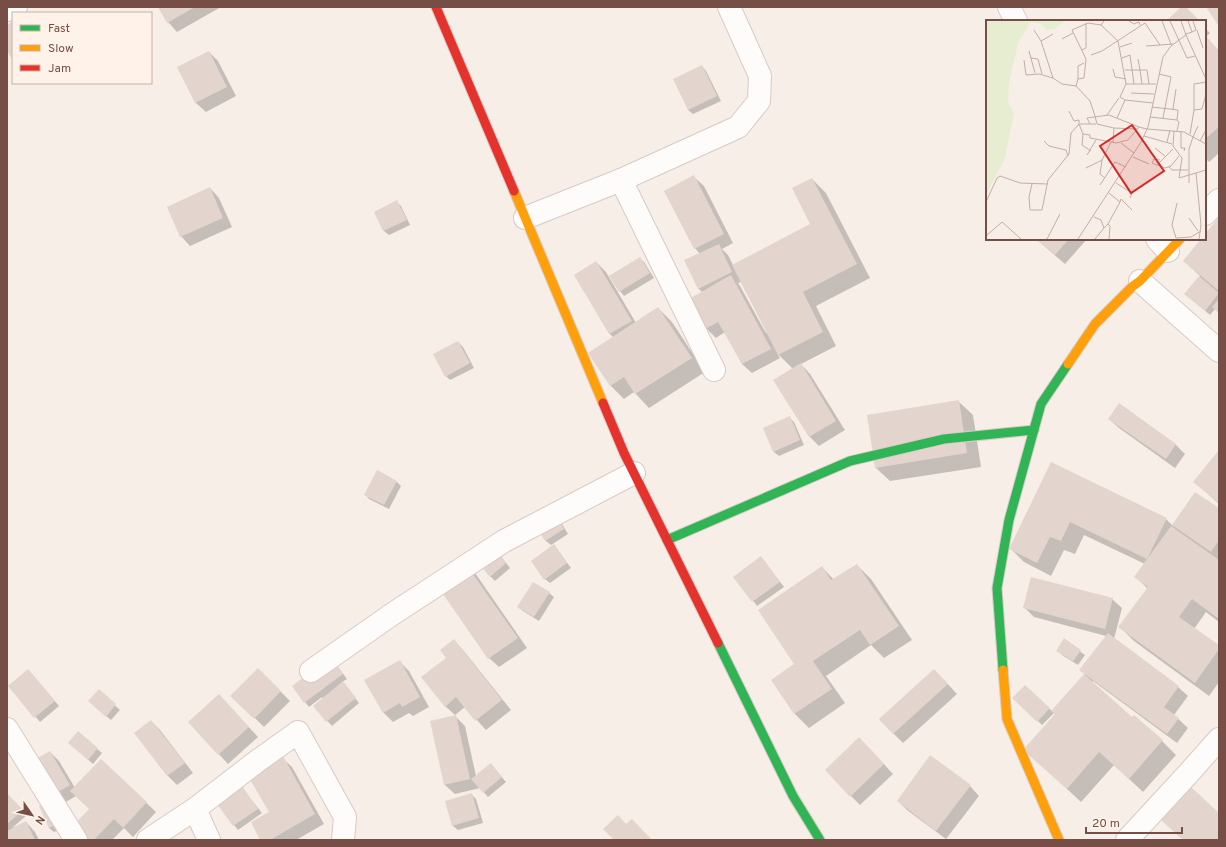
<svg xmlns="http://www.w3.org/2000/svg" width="1226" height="847" font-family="Overpass,sans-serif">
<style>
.shadow{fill:#0003;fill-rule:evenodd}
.building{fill:#e4d4ce}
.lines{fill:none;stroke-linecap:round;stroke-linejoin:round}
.street-casing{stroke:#d8cac5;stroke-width:24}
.fast-casing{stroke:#d9cbc5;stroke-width:11}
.slow-casing{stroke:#d9cbc5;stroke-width:11}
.jam-casing{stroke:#d9cbc5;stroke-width:11}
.street{stroke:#fefcfb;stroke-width:22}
.fast{stroke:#30b455;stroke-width:9}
.slow{stroke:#ff9f0a;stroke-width:9}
.jam{stroke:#e5322d;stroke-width:9}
.inset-road{fill:none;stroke:#c3aea6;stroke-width:1}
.view{fill:#d62828;fill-opacity:0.15;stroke:#d62828;stroke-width:2}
.inset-edge{fill:none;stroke:#764e45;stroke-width:2}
</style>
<rect width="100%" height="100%" fill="#f7eee7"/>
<g class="shadow">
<polygon points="159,7 221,7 177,32 168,22"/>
<polygon points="1205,28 1210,33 1206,37 1219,51 1219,153 1209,162 1205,158"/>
<polygon points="209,52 218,61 236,96 206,112 196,103 178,68"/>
<polygon points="702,66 706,71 721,101 693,114 688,110"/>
<path d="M694 177 704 186 733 243 722 249 728 255 733 265 811 224 812 179 826 193 870 278 816 306 836 346 801 364 810 374 845 430 819 446 810 437 775 380 793 369 777 353 780 358 752 373 742 364 725 332 716 338 706 328 702 292 698 288 700 254 695 248ZM741 282 768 333H766L740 286 738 283Z"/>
<polygon points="210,188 219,198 232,227 190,246 181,236"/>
<polygon points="397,202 401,206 410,225 389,235 384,231 375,212"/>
<polygon points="1219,219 1219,313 1215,309 1210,315 1186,294 1200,276 1184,261 1202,239 1205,239 1205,235"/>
<polygon points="1036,239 1087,239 1065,264"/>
<polygon points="639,258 644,262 654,278 624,296 620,291"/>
<polygon points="596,262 606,272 636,323 658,308 672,322 705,372 649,408 634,392 624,399 610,385 613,337 610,334 575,275"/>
<polygon points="458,342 463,347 474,368 450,380 446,376"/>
<polygon points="959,402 973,415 981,467 890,481 876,468"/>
<polygon points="1119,405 1176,445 1185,454 1175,468 1119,428 1109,419"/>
<polygon points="790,418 794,422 804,445 779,456 774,452 764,429"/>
<polygon points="1219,452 1219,504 1195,482"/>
<polygon points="1052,463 1166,519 1173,526 1219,510 1219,622 1206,612 1194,629 1219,646 1219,682 1209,696 1134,641 1120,627 1148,589 1136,577 1145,564 1084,535 1075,554 1064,550 1051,576 1024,562 1011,549"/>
<polygon points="397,482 401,486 389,509 369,499 365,494"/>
<polygon points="559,519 568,534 551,545 546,541 537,526"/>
<polygon points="554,545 571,568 550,583 545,579"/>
<polygon points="496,550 510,568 495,581 490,576"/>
<polygon points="761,557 784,587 757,606 735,577"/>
<polygon points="463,561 473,570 527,648 499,667 489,658"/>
<polygon points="857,565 871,579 912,640 884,658 871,645 826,676 845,703 809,728 795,714 772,680 795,664 822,567 834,580"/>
<polygon points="549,593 554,597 539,621 523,611 518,607"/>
<polygon points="1112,599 1122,608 1114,639 1178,687 1188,696 1174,715 1188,728 1177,743 1093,681 1092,682 1132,718 1162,741 1176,755 1143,792 1114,765 1081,802 1025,750 1056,715 1054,713 1042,725 1014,698 1025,686 1052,711 1085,674 1106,636 1034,617 1024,607"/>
<polygon points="1064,640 1085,655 1078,665 1062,655 1058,650"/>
<polygon points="454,641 463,650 511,710 486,730 465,707 455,715 445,706 447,658"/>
<polygon points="399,661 409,671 429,707 413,716 409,713 393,722 383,712"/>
<polygon points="335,663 347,679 342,682 359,703 332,726 314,706 323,699 322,697 309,707 305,702"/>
<polygon points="258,669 290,701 264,727 232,696"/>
<polygon points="32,674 59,706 40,722 9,686"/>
<polygon points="944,680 957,694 903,743 880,720"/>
<polygon points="99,691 120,710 111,720 94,706"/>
<polygon points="228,705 258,737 228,764 189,722"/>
<polygon points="455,716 465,726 476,776 495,769 506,782 488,797 480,788 455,794 445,785"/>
<polygon points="151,721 160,730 193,773 177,785 168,776 135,733"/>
<polygon points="78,732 102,753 93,764 74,747"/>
<polygon points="869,748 893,774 860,805 851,796"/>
<polygon points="50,752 59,761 75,788 101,760 156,812 133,837 124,828 112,840 80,840 90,809 76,796 59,806 68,826 54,832 49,828 43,805"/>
<polygon points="282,758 292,767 324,824 296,840 261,840 270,813"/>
<polygon points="970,786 979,796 946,839 907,810 898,801"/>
<polygon points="242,788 262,813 238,830 234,825"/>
<polygon points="7,794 27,815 12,828 26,822 35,832 39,840 7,840 8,831"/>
<polygon points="471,794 476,799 483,823 458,830 453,826 446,802"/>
</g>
<g class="building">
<polygon points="158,7 195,7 167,23"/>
<polygon points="1181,7 1186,7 1200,21 1166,21"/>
<polygon points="1206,7 1219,7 1219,25 1218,25"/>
<polygon points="13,21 13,61 7,51 7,25"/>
<polygon points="1205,35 1219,51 1219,127 1205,139"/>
<polygon points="209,51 227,87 195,103 177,67"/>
<polygon points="702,65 717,96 688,110 673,79"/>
<polygon points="694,175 724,234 694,249 664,191"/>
<polygon points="812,178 857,264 803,292 823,332 778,355 732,265 810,224 792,188"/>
<polygon points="210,187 223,218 180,237 167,207"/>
<polygon points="397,200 407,220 383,231 374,212"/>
<polygon points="1219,217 1219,291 1183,261 1201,239 1205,239 1205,234"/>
<polygon points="1036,239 1069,239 1055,255"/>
<polygon points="719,244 732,272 698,289 684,260"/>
<polygon points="640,257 650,273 619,292 609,276"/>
<polygon points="596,261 632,321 609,334 574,275"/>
<polygon points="731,275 771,349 742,364 718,322 705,329 689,299"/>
<polygon points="1199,276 1219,293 1205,311 1184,294"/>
<polygon points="1219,299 1219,313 1212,307"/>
<polygon points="658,307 692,358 635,394 624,377 610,386 588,353"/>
<polygon points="458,341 470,363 445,377 433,354"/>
<polygon points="801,363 836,421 809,437 773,380"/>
<polygon points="959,400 967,453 875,468 867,415"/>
<polygon points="1119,403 1176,444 1166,459 1108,419"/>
<polygon points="790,416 800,440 773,452 763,428"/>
<polygon points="1219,450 1219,503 1193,482"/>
<polygon points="1051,462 1167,518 1147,559 1070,522 1061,541 1050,537 1037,563 1009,549"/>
<polygon points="377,470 397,481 384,505 364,495"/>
<polygon points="1195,492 1219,508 1219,540 1211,552 1172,525"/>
<polygon points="555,514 564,529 545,541 536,526"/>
<polygon points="1171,526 1219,560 1219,619 1192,599 1179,617 1219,645 1219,649 1195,683 1118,627 1148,587 1134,577"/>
<polygon points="492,544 506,563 490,577 475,559"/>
<polygon points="554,544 567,563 544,580 531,561"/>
<polygon points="761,556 780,582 752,602 733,577"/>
<polygon points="463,560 518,638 488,659 434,581"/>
<polygon points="857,564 899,626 870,645 860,630 813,661 832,689 794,714 771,680 794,664 758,610 822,566 831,580"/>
<polygon points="1031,577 1113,598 1105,629 1023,608"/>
<polygon points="533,582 550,592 534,617 517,607"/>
<polygon points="1108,633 1179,686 1164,707 1179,718 1167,734 1079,670"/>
<polygon points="1064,638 1081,650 1073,661 1056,651"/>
<polygon points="454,639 502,700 475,721 456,697 445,707 421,677 446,658 440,650"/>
<polygon points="331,657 343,674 304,703 292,686"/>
<polygon points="400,660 420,697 402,707 400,703 383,713 364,680"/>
<polygon points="258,668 281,691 254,719 230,696"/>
<polygon points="28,669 55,701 34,718 8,686"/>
<polygon points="934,669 948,684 893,734 879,719"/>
<polygon points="1084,674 1132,717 1134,715 1163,740 1129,779 1099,752 1067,789 1023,750 1055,714 1051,711"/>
<polygon points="343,681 356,698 326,722 313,706"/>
<polygon points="1025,685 1050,708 1037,722 1012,698"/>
<polygon points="99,689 116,704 106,717 88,701"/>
<polygon points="219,694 249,727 218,755 188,722"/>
<polygon points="456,715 470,779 444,785 430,721"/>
<polygon points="151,720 185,763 167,776 134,733"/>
<polygon points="78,731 98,748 88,760 68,743"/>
<polygon points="859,737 884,764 850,797 825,770"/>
<polygon points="50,751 70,785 39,803 19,769"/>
<polygon points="930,755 971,785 936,831 897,801"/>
<polygon points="283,756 315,814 270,840 260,840 251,822 269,812 248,776"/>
<polygon points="101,759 147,802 123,828 114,819 94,840 80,840 69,830 89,809 70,791"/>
<polygon points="491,763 502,777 483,793 471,779"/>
<polygon points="242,786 258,809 233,826 217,804"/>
<polygon points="1191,787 1219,813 1219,840 1183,840 1161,820"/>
<polygon points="7,793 23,810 7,824"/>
<polygon points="472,793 479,818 452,826 445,801"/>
<polygon points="54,799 64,821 49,828 39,806"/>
<polygon points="618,815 626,824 632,819 652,840 614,840 603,829"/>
<polygon points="26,821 35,840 7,840 7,831"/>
</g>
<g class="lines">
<g class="street-casing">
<g id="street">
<polyline points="1009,7 1016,21"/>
<polyline points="7,10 16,7"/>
<polyline points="621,180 714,370"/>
<polyline points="1205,214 1219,200"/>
<polyline points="525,218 621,180 738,127 759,101 760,76 729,7"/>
<polyline points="1157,239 1168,251"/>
<polyline points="1140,281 1219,351"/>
<polyline points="311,671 391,615 504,541 634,473"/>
<polyline points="7,729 76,840"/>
<polyline points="195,809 256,762 298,732 345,817 343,840"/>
<polyline points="148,840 195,809 209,840"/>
<polyline points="1127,840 1187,775 1219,739"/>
</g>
</g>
<g class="fast-casing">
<g id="fast">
<polyline points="667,540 850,461 944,439 1034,430"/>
<polyline points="718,643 793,796 820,840"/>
<polyline points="1003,670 997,588 1009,520 1041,404 1068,364"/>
</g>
</g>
<g class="slow-casing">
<g id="slow">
<polyline points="514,191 603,403"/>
<polyline points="1068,364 1095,324 1133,286 1140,281 1180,239"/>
<polyline points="1003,670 1007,719 1059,840"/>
</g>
</g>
<g class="jam-casing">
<g id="jam">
<polyline points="436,7 514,191"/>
<polyline points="603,403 624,453 718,643"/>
</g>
</g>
<use href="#street" class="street"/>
<use href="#fast" class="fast"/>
<use href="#slow" class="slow"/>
<use href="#jam" class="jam"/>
</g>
<g transform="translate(986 20)">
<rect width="220" height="220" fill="#f7eee7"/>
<path d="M0 1H78L69 9 60 10 55 4 45 2 32 23 23 64 22 82 28 93 19 138 0 175Z" fill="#e6edd0"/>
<path class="inset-road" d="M118 1 115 5 132 21 140 64H170M143 1 148 4 153 2 154 5M176 1 185 24M184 1 201 38 209 36M48 10 55 21M211 10 217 28M206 12 210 10 207 1M67 14 55 21 67 58 76 64 90 66M200 14 206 12 202 1M200 15 220 59M76 19 87 13M160 26 174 25M134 27 146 23M96 30 100 28V3M43 31 49 53M105 35 116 31 159 3 174 25 187 24M45 38 52 39 56 54M136 38 144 35 148 64M152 39 154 50H161L163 64M38 40 40 55 53 54 67 58M98 43 92 46V59L98 58 100 39 86 10 102 3 115 5M127 49 129 57 140 59M139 50H154L156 64M173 54 185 57 177 98M92 59 90 66 104 81 109 96M220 62 208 64V90L216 89 220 74M145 73 168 74M139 80 134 77 140 64M187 89 190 69M83 91 88 101 93 100V104M121 95 133 78M109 96 111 104 128 108 151 109M164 97 191 100 192 90 166 87M131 98 139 80 167 83M94 104H110M104 104 101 98 123 95 153 107M161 109 198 112 220 124M188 111 187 126 196 138 193 158 210 153M191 111 193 102 191 100M195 111V128H199L198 131M97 114 96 125 105 131M204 114 208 90M158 116 186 124M207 117 212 106M58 121 63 126 80 130 82 136M214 121 220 110M127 122 128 108M181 122 184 110M135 123 148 133M169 128 179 136M187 129 171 145 179 148 185 146 193 136M101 135 110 120M147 137 163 144M116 140 114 154 119 158M171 145 166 143 168 139 174 140M183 147 186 150H202M100 148 116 140 125 122M130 163 146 173 144 178M203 163V129L207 117M46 164 43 177 44 190H56L62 160 83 134 85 113 93 104 97 114 104 115V118L130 123 142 120 153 107 161 109M114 165 129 142 140 147M0 182 11 158 14 156 34 163 61 164M134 182 135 179 146 190M191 183 186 205 190 218 205 217 215 211M108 197 115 200 118 208 109 219M203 198 212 211M122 204 134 182 123 173M118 208 122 204 124 206 123 219M0 216 16 202 35 219M61 219 74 194M92 219 155 122 162 107 177 37 185 26 200 15 195 1M213 219 215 205 210 153 220 150"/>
<path class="view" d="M146 105 178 151 145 173 114 126Z"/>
<rect width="220" height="220" class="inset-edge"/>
</g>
<rect width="1226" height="847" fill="none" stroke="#764e45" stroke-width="16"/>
<rect x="12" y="12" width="140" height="72" fill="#fff2e8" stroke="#c8b0a7"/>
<rect x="20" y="25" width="20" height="6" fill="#30b455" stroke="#c8b0a7"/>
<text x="48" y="32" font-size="12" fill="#764e45">Fast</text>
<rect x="20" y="45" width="20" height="6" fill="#ff9f0a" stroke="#c8b0a7"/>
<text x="48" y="52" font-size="12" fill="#764e45">Slow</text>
<rect x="20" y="65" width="20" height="6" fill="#e5322d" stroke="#c8b0a7"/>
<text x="48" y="72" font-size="12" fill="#764e45">Jam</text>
<g transform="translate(32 815) rotate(124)" stroke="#fff2e8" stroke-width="3" paint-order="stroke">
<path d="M0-3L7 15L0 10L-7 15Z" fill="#764e45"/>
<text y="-6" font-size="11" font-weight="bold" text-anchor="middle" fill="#764e45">N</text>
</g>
<path d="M1086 827v6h96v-6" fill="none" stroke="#764e45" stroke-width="2"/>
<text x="1092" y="827" font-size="12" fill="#764e45" stroke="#fff2e8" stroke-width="3" paint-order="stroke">20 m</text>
</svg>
